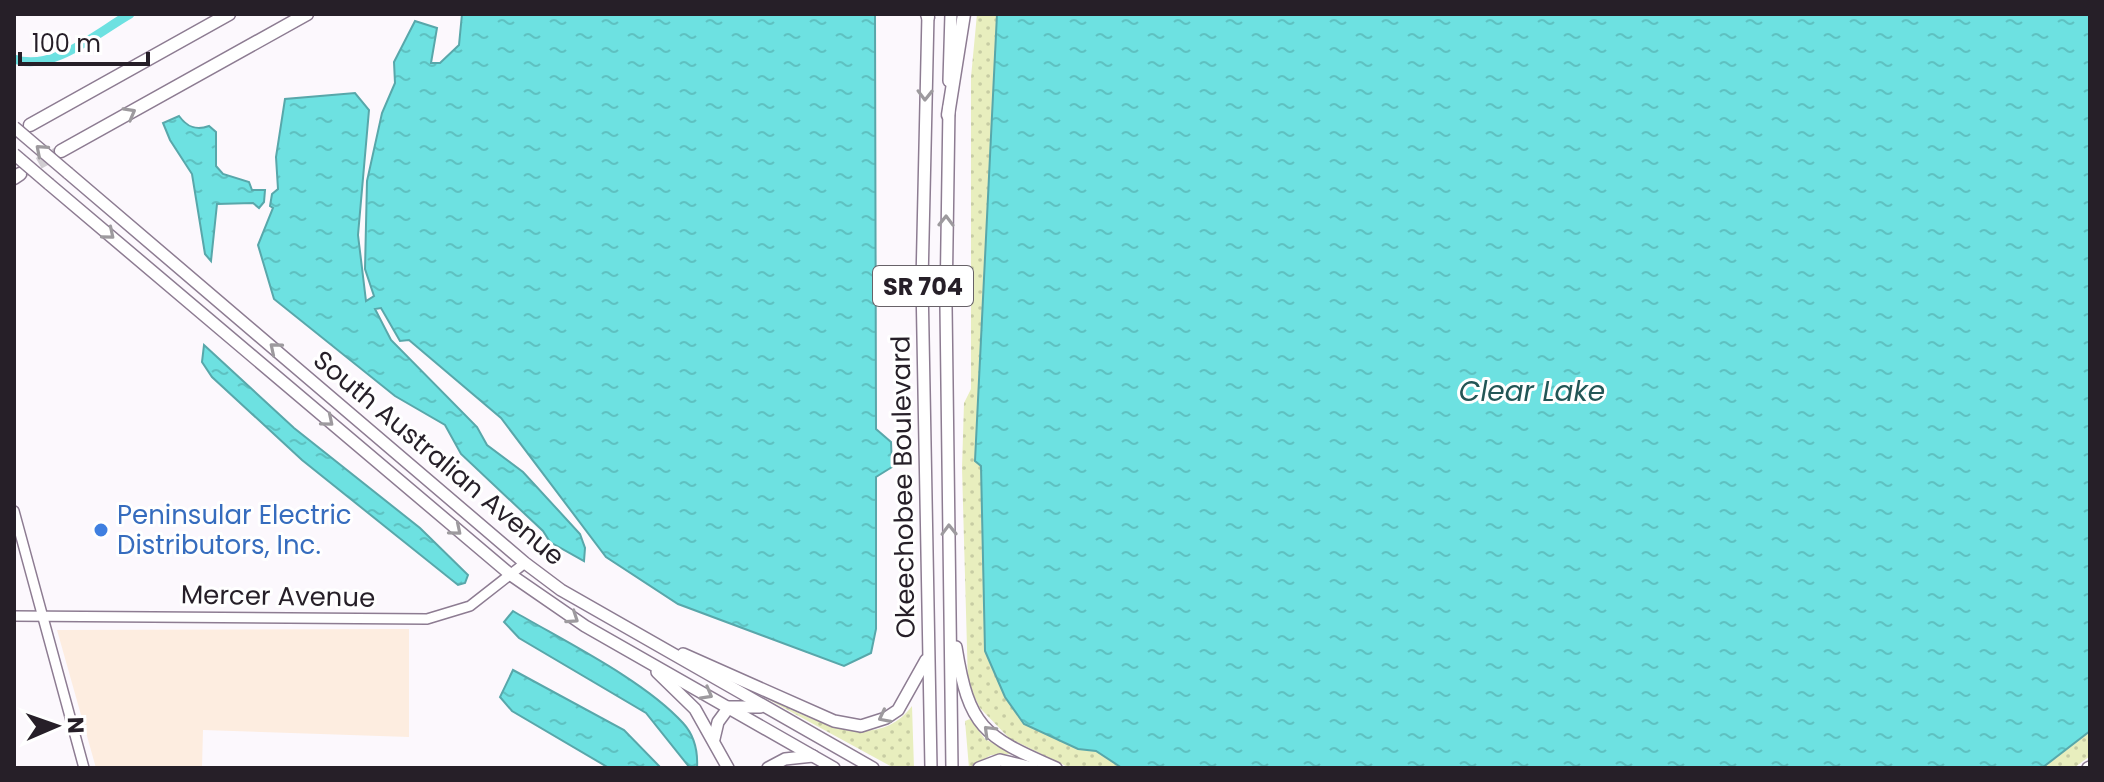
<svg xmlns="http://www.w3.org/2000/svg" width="2104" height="782" font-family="Poppins,sans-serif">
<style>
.commercial{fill:#fdede0}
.grass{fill:url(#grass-dots)}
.water{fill:url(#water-ripples);stroke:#58a7aa;stroke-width:2}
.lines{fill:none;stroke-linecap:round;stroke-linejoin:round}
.canal{stroke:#6de1e1;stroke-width:9}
.highway-tunnel{stroke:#d1cdd2;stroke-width:12;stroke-dasharray:12 6;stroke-linecap:butt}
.minor-casing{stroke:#8d7c92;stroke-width:12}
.major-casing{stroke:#8d7c92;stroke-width:14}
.highway-casing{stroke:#8d7c92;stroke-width:15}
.minor{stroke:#fff;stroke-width:9}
.major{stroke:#fff;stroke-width:11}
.highway{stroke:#fff;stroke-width:12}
.major-bridge-casing{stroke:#8d7c92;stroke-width:14;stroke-linecap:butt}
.major-bridge{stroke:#fff;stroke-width:11}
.oneway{stroke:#9d9a9e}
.shop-dot{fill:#3f7fe0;stroke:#fff;stroke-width:3}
.labels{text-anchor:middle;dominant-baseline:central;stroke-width:6;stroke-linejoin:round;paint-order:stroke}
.shield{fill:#fff;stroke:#676268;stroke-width:2}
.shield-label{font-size:24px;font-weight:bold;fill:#261f28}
.street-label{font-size:26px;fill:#261f28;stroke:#fff}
.shop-label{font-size:26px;fill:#366cbe;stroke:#fff;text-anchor:start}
.water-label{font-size:28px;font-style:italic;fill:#235656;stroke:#fff}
</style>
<defs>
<pattern id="grass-dots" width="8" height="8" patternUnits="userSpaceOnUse" patternTransform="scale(2)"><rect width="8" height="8" fill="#e8eebe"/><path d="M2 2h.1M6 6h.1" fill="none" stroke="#c7cca3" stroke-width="1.8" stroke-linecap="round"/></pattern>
<pattern id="water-ripples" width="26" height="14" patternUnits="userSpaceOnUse" patternTransform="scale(2)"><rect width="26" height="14" fill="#6de1e1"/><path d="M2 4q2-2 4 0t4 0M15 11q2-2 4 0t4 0" fill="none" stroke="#5ec1c1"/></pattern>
</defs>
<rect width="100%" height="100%" fill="#fcf8fd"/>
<polygon class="commercial" points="409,629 409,737 203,730 202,768 96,768 57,630"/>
<g class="grass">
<polygon points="977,14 997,14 975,461 981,466 1078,749 1096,751 1122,768 1070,768 1009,738 980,708 968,684 962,468 964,403 971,389 971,77"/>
<path d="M749 689C796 710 871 761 912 706L914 768H894Z"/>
<polygon points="970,719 985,739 1013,754 991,755 969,768 965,721"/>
<polygon points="2090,731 2090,756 2074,768 2042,768"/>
</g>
<g class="water">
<polygon points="462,14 875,14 876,429 891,442 892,467 876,477 876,629 871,653 844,666 678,604 606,557 501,418 409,340 400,341 381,308 375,309 391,340 477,427 487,445 523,472 580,534 585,548 584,561 550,542 543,531 461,454 445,425 395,396 274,299 258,245 273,208 270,206 272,194 278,189 276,157 285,99 355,93 369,110 358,235 366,301 374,296 365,269 367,181 382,113 395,83 394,62 415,21 437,28 431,63 440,63 459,45"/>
<polygon points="997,14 2090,14 2090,731 2042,768 1122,768 1096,751 1078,749 1024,724 1005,697 985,651 981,466 975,461"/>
<path d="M179 116C187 127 196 131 209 126L216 132V166L223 174 249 182 252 190H265L264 202 259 208 253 203 217 204 211 261 205 254 192 174 170 140 163 123Z"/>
<polygon points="204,345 294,428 420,528 468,575 465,583 458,585 302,460 212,377 202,362"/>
<path d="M513 611C564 641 644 680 683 723 694 735 698 752 697 768H690L646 713 519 638 504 622Z"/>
<polygon points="513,670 624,730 661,768 609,768 512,711 500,697"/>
</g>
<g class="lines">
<path class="canal" d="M14 59C52 73 98 32 130 14"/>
<polyline class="highway-tunnel" points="23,172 61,151"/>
<g class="minor-casing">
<g id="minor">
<polyline points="14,511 84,768"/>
<polyline points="14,616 427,619 470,606 525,563"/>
</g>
</g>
<g class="major-casing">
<g id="major">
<polyline points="928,14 922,282 931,768"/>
<polyline points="949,81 951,14"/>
<polyline points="949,107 946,306 952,768"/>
<polyline points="68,173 525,563 561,590 873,768"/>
<polyline points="49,184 511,575 585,626 834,768"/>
<path d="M956 647C969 728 983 736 1056 768"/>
<polyline points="683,654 834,721 861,726 886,718 898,710 926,660"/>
<polyline points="657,672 695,709 728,768"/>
<polyline points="714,739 718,722 729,707 760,707"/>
<polyline points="768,768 785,759 813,756"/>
<polyline points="979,768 1000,760 1033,768"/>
<polyline points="2088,768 2090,767"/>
</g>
</g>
<g class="highway-casing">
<g id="highway">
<polyline points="927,14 928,17"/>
<polyline points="948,115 964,14"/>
<polyline points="30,125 229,14"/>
<polyline points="61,151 307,14"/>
<polyline points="14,178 20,174"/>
</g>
</g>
<use href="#minor" class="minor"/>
<use href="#major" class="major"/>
<use href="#highway" class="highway"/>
<g class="major-bridge-casing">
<g id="major-bridge">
<polyline points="14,127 68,173"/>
<polyline points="14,154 49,184"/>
</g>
</g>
<use href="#major-bridge" class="major-bridge"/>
</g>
<defs><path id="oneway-chevron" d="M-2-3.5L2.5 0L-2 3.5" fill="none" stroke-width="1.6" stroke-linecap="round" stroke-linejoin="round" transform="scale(2)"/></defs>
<g class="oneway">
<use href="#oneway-chevron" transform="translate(925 95) rotate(91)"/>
<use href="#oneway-chevron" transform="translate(130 113) rotate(-29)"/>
<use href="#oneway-chevron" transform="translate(41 150) rotate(-139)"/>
<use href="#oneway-chevron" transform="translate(946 221) rotate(-89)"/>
<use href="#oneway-chevron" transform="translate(109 234) rotate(40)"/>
<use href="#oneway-chevron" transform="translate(275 348) rotate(-140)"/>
<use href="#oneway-chevron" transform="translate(328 421) rotate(40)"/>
<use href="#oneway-chevron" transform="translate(456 530) rotate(40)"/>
<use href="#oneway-chevron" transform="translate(949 530) rotate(-91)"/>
<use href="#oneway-chevron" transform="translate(573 618) rotate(34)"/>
<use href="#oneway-chevron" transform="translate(707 694) rotate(29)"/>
<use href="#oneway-chevron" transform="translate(884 717) rotate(153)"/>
<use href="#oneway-chevron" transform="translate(989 731) rotate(-135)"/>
</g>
<circle class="shop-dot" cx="101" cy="530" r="8"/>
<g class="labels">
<rect class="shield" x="873" y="266" width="100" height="40" rx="6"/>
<g class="shield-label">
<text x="923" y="286">SR 704</text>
</g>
<g class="street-label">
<text transform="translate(439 458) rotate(40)">South Australian Avenue</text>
<text transform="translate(903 487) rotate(-91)">Okeechobee Boulevard</text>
<text transform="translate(278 596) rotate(1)">Mercer Avenue</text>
</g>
<g class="shop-label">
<text x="117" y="515">Peninsular Electric<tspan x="117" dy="30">Distributors, Inc.</tspan></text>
</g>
<g class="water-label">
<text x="1532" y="391">Clear Lake</text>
</g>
</g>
<rect width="2104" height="782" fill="none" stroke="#261f28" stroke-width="32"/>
<g transform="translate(56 726) rotate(88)" stroke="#ffffff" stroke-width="6" paint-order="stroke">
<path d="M0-6L14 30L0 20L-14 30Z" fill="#261f28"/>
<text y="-12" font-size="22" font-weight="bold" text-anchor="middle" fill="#261f28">N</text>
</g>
<path d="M20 52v12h128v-12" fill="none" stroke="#261f28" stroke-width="4"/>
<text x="32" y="52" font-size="24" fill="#261f28" stroke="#ffffff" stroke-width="6" paint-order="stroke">100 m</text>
</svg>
